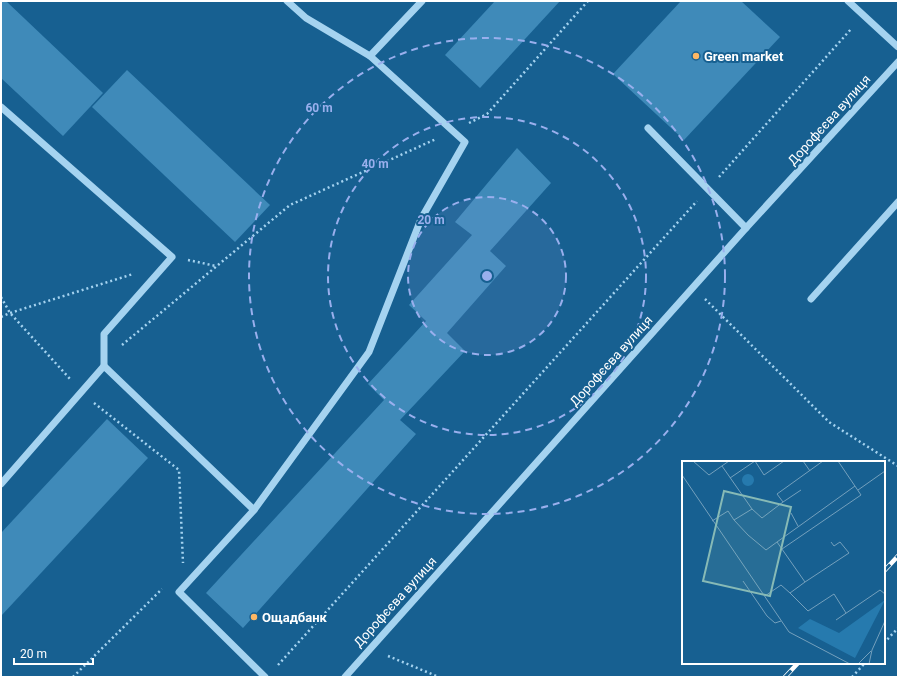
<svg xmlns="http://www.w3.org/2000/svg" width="899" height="678" font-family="Roboto,sans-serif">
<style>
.building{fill:#3f8ab9}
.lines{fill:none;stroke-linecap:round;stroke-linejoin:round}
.path{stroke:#a5d3f0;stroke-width:2.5;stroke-dasharray:2 3;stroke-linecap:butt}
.minor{stroke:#a5d3f0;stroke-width:7}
.rail-casing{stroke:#fff;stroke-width:4.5}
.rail{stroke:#176091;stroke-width:3;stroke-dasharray:9;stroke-linecap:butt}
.ring{fill:none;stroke:#99afed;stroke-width:2;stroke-dasharray:7 5}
.poi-dot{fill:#ffb864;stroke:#176091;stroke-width:1.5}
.labels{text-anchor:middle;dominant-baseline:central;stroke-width:4;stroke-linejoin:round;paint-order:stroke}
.poi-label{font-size:13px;font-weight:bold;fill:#fff;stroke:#176091;text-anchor:start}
.street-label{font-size:13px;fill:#fff;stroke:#176091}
.inset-road{fill:none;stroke:#74a0bd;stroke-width:1}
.view{fill:#87bab6;fill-opacity:0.15;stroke:#87bab6;stroke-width:2}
.inset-edge{fill:none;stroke:#fff;stroke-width:2}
.centre{fill:#99afed;stroke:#176091;stroke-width:2}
.ring-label{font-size:12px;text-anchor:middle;font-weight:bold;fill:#99afed;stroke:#176091;stroke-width:4;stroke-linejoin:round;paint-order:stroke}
</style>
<rect width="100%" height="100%" fill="#176091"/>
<g class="building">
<polygon points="1,1 6,1 103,93 63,136 1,78"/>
<polygon points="495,1 560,1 480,88 445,55"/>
<polygon points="681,1 741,1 780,37 684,140 613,74"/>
<polygon points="127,70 270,205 235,242 92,107"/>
<polygon points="517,148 551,183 490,251 506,266 447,333 465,351 400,420 416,434 243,628 206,593 384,400 368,384 426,321 409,305 472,235 455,222"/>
<polygon points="107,419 148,458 1,616 1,533"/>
</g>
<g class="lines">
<g class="path">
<polyline points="469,123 487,114 588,1"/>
<polyline points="719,177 852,28"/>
<polyline points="188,260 216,266"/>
<polyline points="1,297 10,313 71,380"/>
<polyline points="705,299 829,422 898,466"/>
<polyline points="1,317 10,313 133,274"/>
<polyline points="122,345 290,205 436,139"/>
<polyline points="94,403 179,470 183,563"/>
<polyline points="884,643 898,628"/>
<polyline points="388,656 439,677"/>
<polyline points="278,665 697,201"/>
<polyline points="73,677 162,589"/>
<polyline points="852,677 865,663"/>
</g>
<g class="minor">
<polyline points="287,1 306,18 370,56"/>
<polyline points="848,1 898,47"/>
<polyline points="1,107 172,257 104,334 104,366"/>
<polyline points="648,128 746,228"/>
<polyline points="811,299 898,202"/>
<polyline points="1,484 104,366 254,510 179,592 265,677"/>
<polyline points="254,510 369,352 421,219 465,142 370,56 422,1"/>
<polyline points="345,677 746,228 898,62"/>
</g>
<g class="rail-casing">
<g id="rail">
<polyline points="884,571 898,556"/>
<polyline points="785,677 798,663"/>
</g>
</g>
<use href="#rail" class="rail"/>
</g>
<circle cx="487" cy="276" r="79" fill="#99afed" fill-opacity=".12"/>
<g class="ring">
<circle cx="487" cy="276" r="79"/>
<circle cx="487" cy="276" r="159"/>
<circle cx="487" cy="276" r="238"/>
</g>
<g class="poi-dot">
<circle cx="696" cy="56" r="4"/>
<circle cx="254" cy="617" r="4"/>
</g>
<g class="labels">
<g class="poi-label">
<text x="704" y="56">Green market</text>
<text x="262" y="617">Ощадбанк</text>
</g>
<g class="street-label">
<text transform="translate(829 120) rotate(-48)">Дорофєєва вулиця</text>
<text transform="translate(611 361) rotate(-48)">Дорофєєва вулиця</text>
<text transform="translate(395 602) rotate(-48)">Дорофєєва вулиця</text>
</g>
</g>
<g transform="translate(682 461)">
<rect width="203" height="203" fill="#176091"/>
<path d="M60 19a6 6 0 1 1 12 0a6 6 0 1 1-12 0ZM203 139 173 197 116 167 128 158 157 172Z" fill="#267aae"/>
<path class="inset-road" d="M11 0 27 14 47 0M73 0 82 14 102 0M121 0 128 10M0 14 107 171 168 203M48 17 73 0M176 29 203 10M101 41 119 29M70 48 80 57 101 41 95 33 141 0M109 52 116 65M52 59 66 74 84 89 95 81 123 121 108 132 99 124 83 135M30 60 46 50 52 59 70 48 40 5M95 81 173 25M100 88 179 34 156 0M61 120 85 155 93 162 99 160M123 121 167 92 158 81 152 85 149 81M108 132 126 150 152 133 164 152M154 159 198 129 203 133M176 203 189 190M187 203 190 189 203 160"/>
<path class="view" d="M42 30 109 46 88 135 21 120Z"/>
<rect width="203" height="203" class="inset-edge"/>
</g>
<circle cx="487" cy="276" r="6" class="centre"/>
<g class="ring-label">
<text x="319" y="112">60 m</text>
<text x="375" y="168">40 m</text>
<text x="431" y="224">20 m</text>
</g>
<rect width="899" height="678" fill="none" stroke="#ffffff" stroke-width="4"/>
<path d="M14 658v6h79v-6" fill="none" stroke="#ffffff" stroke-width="2"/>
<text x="20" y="658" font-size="12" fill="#ffffff" stroke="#176091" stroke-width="3" paint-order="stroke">20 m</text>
</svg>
